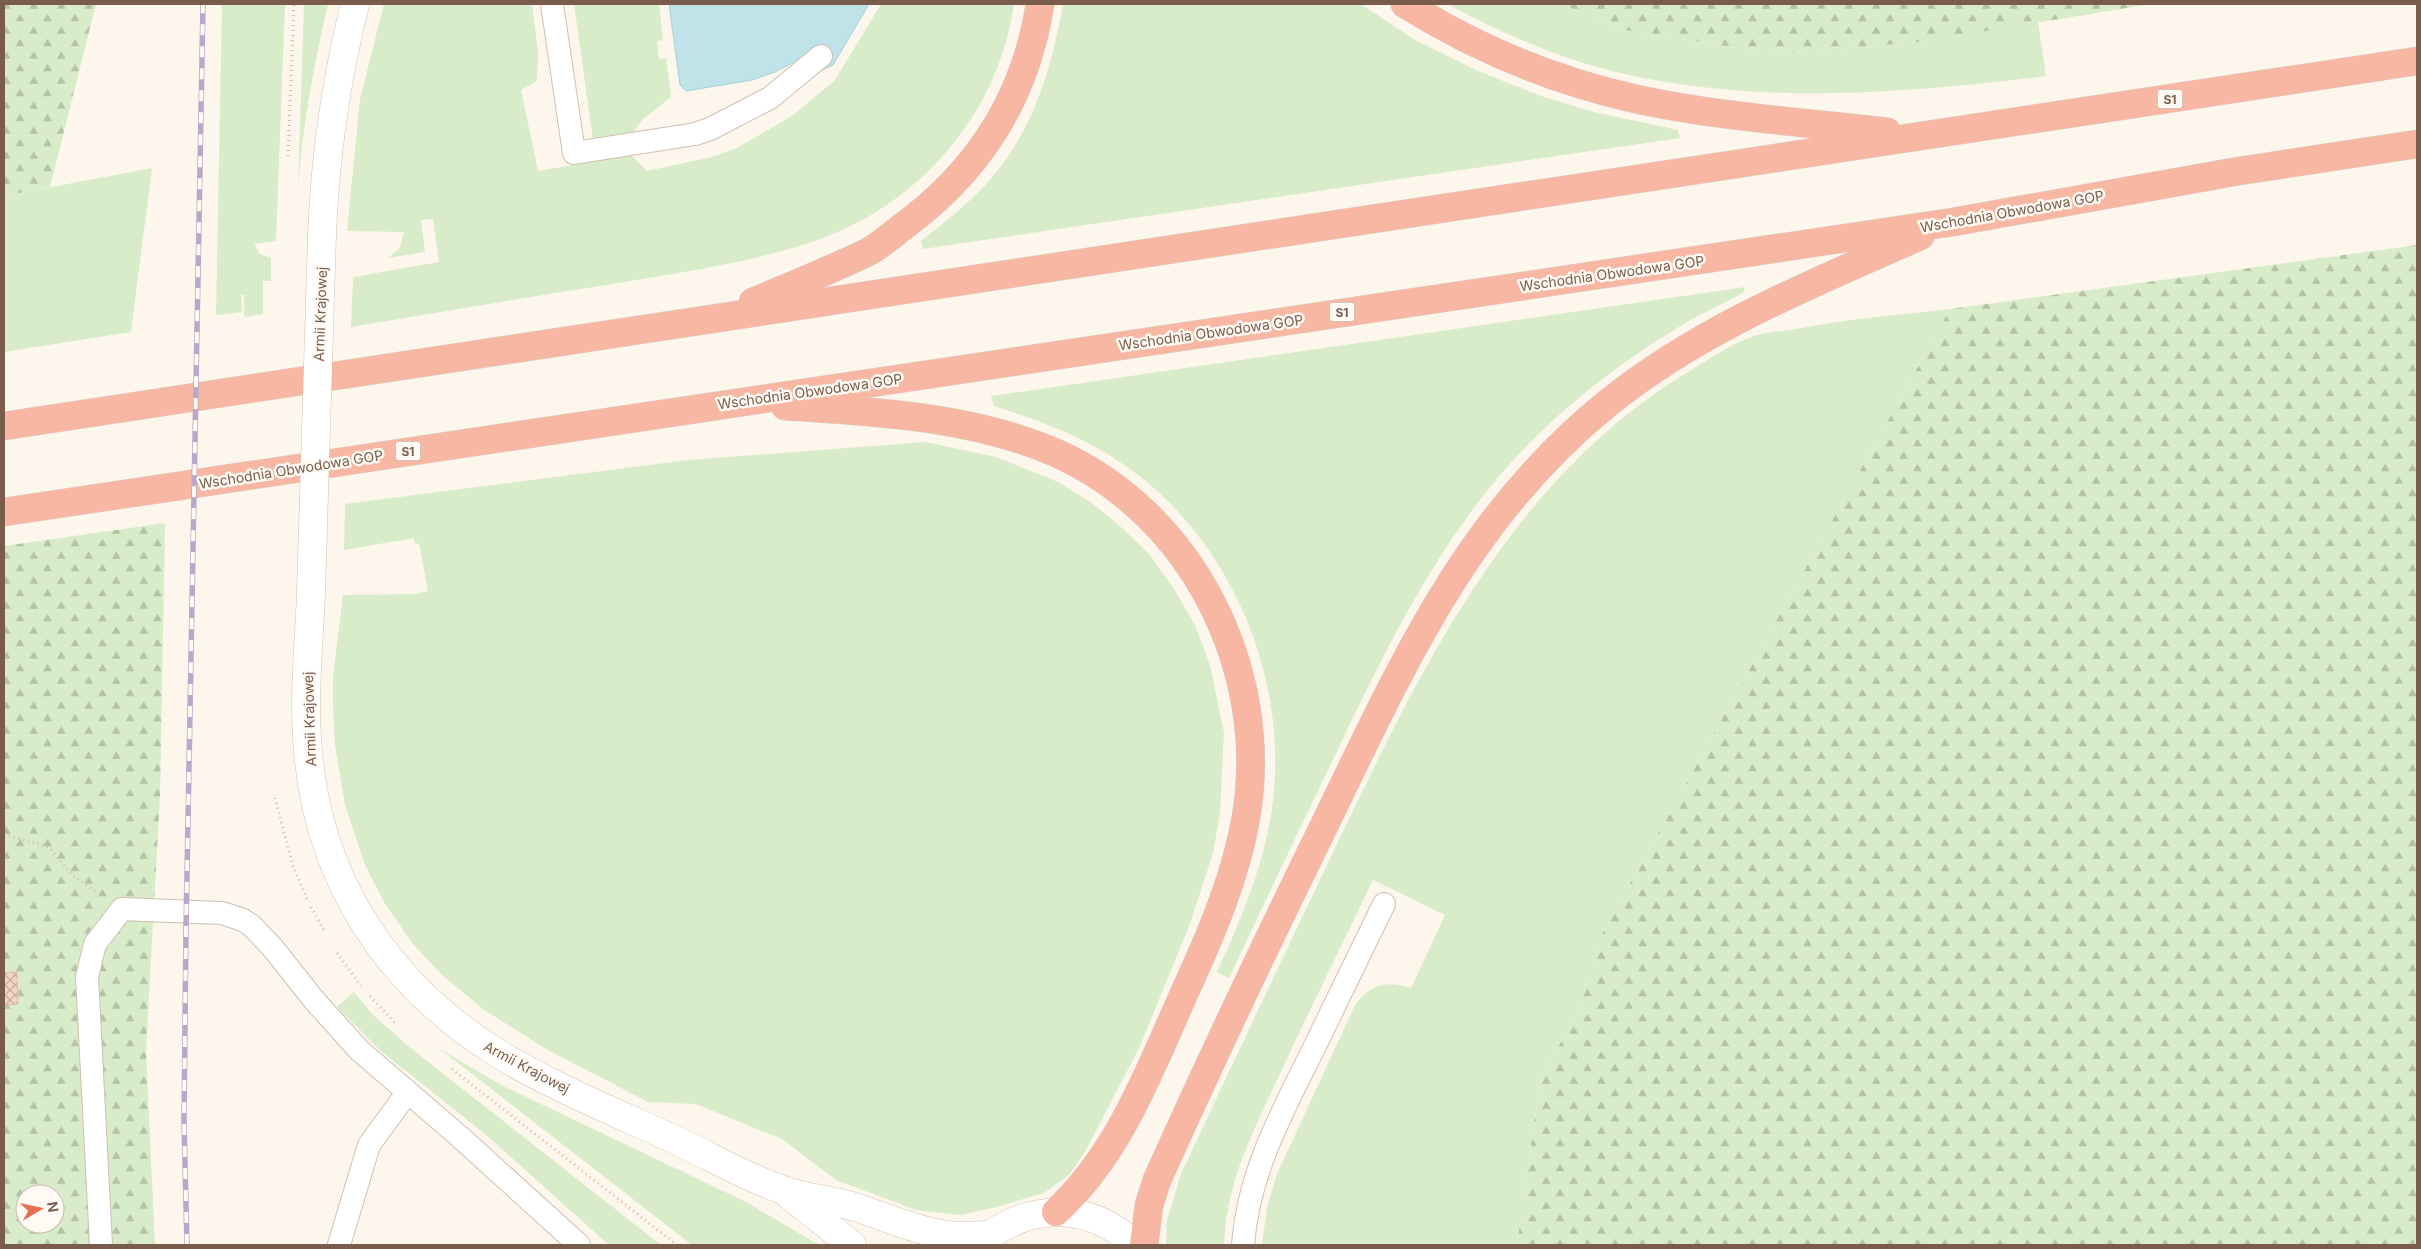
<svg xmlns="http://www.w3.org/2000/svg" width="2421" height="1249" font-family="Inter,sans-serif">
<style>
.green{fill:#d8ecc9}
.forest{fill:url(#forest-firs);fill-rule:evenodd}
.water{fill:#bfe3e8;stroke:#a5d3da}
.building{fill:url(#building-cross-hatch);stroke:#e6bba3}
.lines{fill:none;stroke-linecap:round;stroke-linejoin:round}
.service-casing{stroke:#d1beb0;stroke-width:24}
.secondary-casing{stroke:#d6c0b0;stroke-width:29}
.motorway-casing{stroke:#dad1cd;stroke-width:29}
.path{stroke:#d9b8a5;stroke-width:3;stroke-dasharray:1 4;stroke-linecap:butt}
.service{stroke:#fff;stroke-width:22}
.secondary{stroke:#fff;stroke-width:28}
.motorway{stroke:#f7b7a3;stroke-width:28}
.rail-casing{stroke:#b9a8c9;stroke-width:5.5}
.rail{stroke:#fffaf3;stroke-width:4;stroke-dasharray:11;stroke-linecap:butt}
.secondary-bridge-casing{stroke:#d6c0b0;stroke-width:29;stroke-linecap:butt}
.secondary-bridge{stroke:#fff;stroke-width:28}
.labels{text-anchor:middle;dominant-baseline:central;stroke-width:5;stroke-linejoin:round;paint-order:stroke}
.shield{fill:#fffaf3;stroke:#a28b7f;stroke-width:1}
.shield-label{font-size:12px;font-weight:bold;fill:#7a5c4d}
.street-label{font-size:14px;fill:#7a5c4d;stroke:#fffaf3}
</style>
<defs>
<pattern id="forest-firs" width="22" height="20" patternUnits="userSpaceOnUse" patternTransform="scale(1.25)"><rect width="22" height="20" fill="#d8ecc9"/><path d="M5 1l3.5 6h-7zM16 11l3.5 6h-7z" fill="#b4c2a5"/></pattern>
<pattern id="building-cross-hatch" width="8" height="8" patternUnits="userSpaceOnUse" patternTransform="scale(1.25)"><rect width="8" height="8" fill="#f3d5c3"/><path d="M0 0l8 8M0 8l8-8" fill="none" stroke="#cab0a1"/></pattern>
</defs>
<rect width="100%" height="100%" fill="#fdf6ec"/>
<g class="green">
<polygon points="222,4 285,4 276,241 254,244 260,254 271,258 271,281 263,281 263,314 244,317 244,295 241,295 242,312 216,315"/>
<path d="M304 4H328C314 64 303 124 298 186Z"/>
<path d="M384 4H532L538 52 537 81 521 90 538 171 631 155 647 171 712 157 737 148 792 116 835 80 881 4H1014C998 115 919 206 812 242 746 264 669 274 600 286 517 299 434 313 351 327L353 277 439 262 433 219 421 220 425 252 388 258 400 248 404 232 347 231 360 99Z"/>
<polygon points="574,4 659,4 663,40 657,41 659,59 666,58 671,97 643,119 632,134 593,140"/>
<path d="M1063 4H1361L1415 40 1478 71 1541 96 1594 112 1678 130 1680 138 923 249 921 241C945 222 969 203 989 181 1033 131 1052 68 1063 4Z"/>
<path d="M1448 4H1562L1623 30 1778 54 1919 42 2038 22 2046 76C1907 93 1762 105 1624 74 1562 60 1503 34 1448 4Z"/>
<polygon points="152,168 131,332 4,352 4,196"/>
<path d="M1745 287 1744 292C1721 305 1696 316 1674 330 1618 364 1564 406 1519 454 1439 539 1387 647 1337 751 1301 826 1265 902 1229 978L1217 972C1240 922 1262 870 1271 815 1291 692 1240 557 1142 478 1095 441 1050 424 994 406L991 396Z"/>
<path d="M1950 309 1603 932 1578 1013 1541 1076 1517 1245H1262L1267 1208 1277 1174 1355 1005C1371 984 1387 980 1411 988L1445 915 1373 880C1341 947 1308 1013 1277 1080 1251 1137 1227 1181 1224 1245H1166L1167 1220 1181 1174C1229 1071 1278 968 1327 865 1415 681 1503 487 1683 375 1704 363 1731 343 1754 336 1767 332 1782 331 1796 329 1847 319 1899 315 1950 309Z"/>
<polygon points="926,442 996,457 1058,482 1093,504 1121,527 1150,555 1174,589 1195,625 1210,665 1224,733 1220,813 1213,853 1190,924 1139,1048 1086,1150 1069,1175 1044,1193 997,1207 960,1215 916,1210 836,1180 782,1139 696,1104 648,1102 546,1049 483,1009 441,974 413,944 385,904 365,865 345,805 335,746 333,706 333,676 343,595 416,594 428,591 419,543 415,544 414,538 344,550 345,504 688,460"/>
<polygon points="354,992 371,1013 408,1046 661,1245 609,1245 485,1134 382,1052 337,1007"/>
<polygon points="440,1049 501,1085 746,1202 819,1245 692,1245"/>
</g>
<g class="forest">
<polygon points="4,4 96,4 50,187 4,196"/>
<polygon points="1562,4 2151,4 1919,42 1778,54 1623,30"/>
<polygon points="2417,245 2417,1245 1517,1245 1541,1076 1578,1013 1603,932 1950,309"/>
<path d="M165 523 160 796 146 1051 155 1245H4V546ZM25 1194H55V1224H25Z"/>
</g>
<polygon class="water" points="669,4 869,4 833,65 816,73 804,57 775,72 752,80 686,91 680,85"/>
<polygon class="building" points="17,972 18,1004 4,1005 4,973"/>
<g class="lines">
<g class="service-casing">
<g id="service">
<polyline points="552,4 574,153 695,134 710,129 770,98 821,56"/>
<polyline points="101,1245 87,977 95,944 122,909 222,913 243,920 252,926 272,947 314,1000 359,1050 460,1137 579,1245"/>
<polyline points="339,1245 369,1145 407,1093"/>
<path d="M1243 1245C1248 1175 1280 1116 1311 1054 1335 1004 1360 954 1384 904"/>
</g>
</g>
<g class="secondary-casing">
<g id="secondary">
<path d="M322 235C325 156 336 80 355 4"/>
<path d="M311 592C309 645 303 698 308 751 319 882 389 986 499 1054 556 1089 625 1116 686 1145 717 1160 750 1179 783 1190 806 1198 831 1200 855 1207 880 1215 905 1226 931 1232 950 1237 969 1236 989 1235"/>
<polyline points="789,1195 852,1245"/>
<path d="M978 1245C1025 1203 1087 1200 1135 1245"/>
</g>
</g>
<g class="motorway-casing">
<g id="motorway">
<path d="M1405 4C1476 48 1554 81 1636 99 1718 117 1804 122 1887 132"/>
<path d="M753 302C791 286 831 270 868 252 881 245 893 234 905 225 979 170 1026 96 1040 4"/>
<path d="M785 406C876 412 969 416 1054 452 1192 512 1271 670 1246 817 1236 876 1212 932 1187 987 1151 1066 1121 1152 1056 1212"/>
<polyline points="4,426 2417,61"/>
<polyline points="4,512 1953,222 2239,171 2417,144"/>
<path d="M1144 1245 1149 1205 1157 1180C1210 1062 1265 946 1322 830 1400 670 1465 518 1608 403 1701 328 1812 284 1920 236"/>
</g>
</g>
<g class="path">
<polyline points="288,156 294,4"/>
<polyline points="275,798 293,866 307,899"/>
<polyline points="4,834 49,847 73,876 95,891"/>
<polyline points="311,907 325,932"/>
<polyline points="337,953 361,986"/>
<polyline points="370,996 395,1023"/>
<polyline points="452,1069 677,1245"/>
</g>
<use href="#service" class="service"/>
<use href="#secondary" class="secondary"/>
<use href="#motorway" class="motorway"/>
<g class="rail-casing">
<polyline id="rail" points="187,1245 184,1121 186,929 203,4"/>
</g>
<use href="#rail" class="rail"/>
<g class="secondary-bridge-casing">
<polyline id="secondary-bridge" points="311,592 322,235"/>
</g>
<use href="#secondary-bridge" class="secondary-bridge"/>
</g>
<g class="labels">
<g class="shield">
<rect x="2157.5" y="89.5" width="25" height="19" rx="4"/>
<rect x="1329.5" y="302.5" width="25" height="19" rx="4"/>
<rect x="395.5" y="441.5" width="25" height="19" rx="4"/>
</g>
<g class="shield-label">
<text x="2170" y="99">S1</text>
<text x="1342" y="312">S1</text>
<text x="408" y="451">S1</text>
</g>
<g class="street-label">
<text transform="translate(2012 211) rotate(-10)">Wschodnia Obwodowa GOP</text>
<text transform="translate(1612 273) rotate(-8)">Wschodnia Obwodowa GOP</text>
<text transform="translate(320 314) rotate(-88)">Armii Krajowej</text>
<text transform="translate(1211 332) rotate(-8)">Wschodnia Obwodowa GOP</text>
<text transform="translate(810 391) rotate(-8)">Wschodnia Obwodowa GOP</text>
<text transform="translate(291 469) rotate(-9)">Wschodnia Obwodowa GOP</text>
<text transform="translate(309 719) rotate(-92)">Armii Krajowej</text>
<text transform="translate(527 1067) rotate(28)">Armii Krajowej</text>
</g>
</g>
<rect width="2421" height="1249" fill="none" stroke="#7a5c4d" stroke-width="10"/>
<g transform="translate(40 1209) rotate(81)"><circle r="24" fill="#fffaf3" stroke="#cabbb1"/>
<path d="M0-4L9 19L0 12L-9 19Z" fill="#e76f51"/>
<text y="-8" font-size="14" font-weight="bold" text-anchor="middle" fill="#7a5c4d">N</text>
</g>
</svg>
